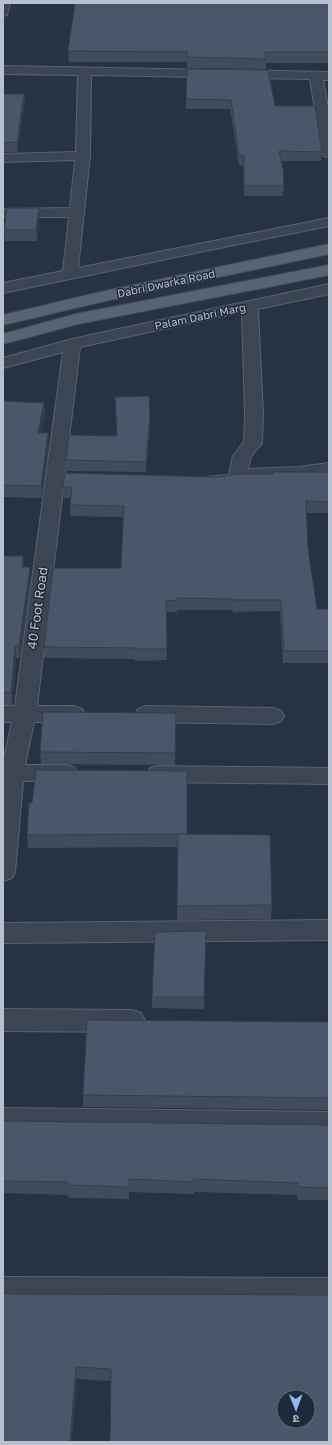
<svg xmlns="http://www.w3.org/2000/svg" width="332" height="1445" font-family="'Golos Text','Noto Sans Devanagari',sans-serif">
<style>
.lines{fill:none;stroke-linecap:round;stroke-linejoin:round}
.minor-casing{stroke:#596371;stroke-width:2}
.primary-casing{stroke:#444e5d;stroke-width:2}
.minor{fill:#3b4553;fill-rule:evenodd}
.primary{fill:#596473;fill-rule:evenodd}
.wall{fill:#404b5b}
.shaded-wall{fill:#343d4a}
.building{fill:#4a576a;stroke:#343d4a;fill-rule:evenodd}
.labels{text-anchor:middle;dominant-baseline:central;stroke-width:3;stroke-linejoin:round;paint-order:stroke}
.far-street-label{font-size:11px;fill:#b8c0cd;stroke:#1f2a39}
.street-label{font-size:13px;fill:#b8c0cd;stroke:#1f2a39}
</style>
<rect width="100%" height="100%" fill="#263344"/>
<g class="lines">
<g class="minor-casing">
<g id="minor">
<polygon points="3,3 10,3 7,15 3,16"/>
<polygon points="3,66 329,72 329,80 323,80 329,113 329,157 324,156 322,153 310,79 91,75 90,156 78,268 329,218 329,226 229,246 3,293 3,283 63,271 69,217 3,217 3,209 70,208 75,160 3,162 3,154 76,152 78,75 3,74"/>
<polygon points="329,284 329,294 258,309 263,415 262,443 251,456 248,469 299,467 329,463 329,475 299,479 245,480 233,486 212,487 205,485 203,481 205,477 229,475 233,456 244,442 245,415 242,312 80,347 37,706 74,706 82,709 85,714 82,719 74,722 34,722 25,765 66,765 74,767 77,773 74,779 66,781 23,781 15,872 12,878 3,881 3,762 12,722 3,722 3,706 15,706 63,352 3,368 3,358 72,339"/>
<polygon points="146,706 273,708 281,711 284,716 281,721 273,724 146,722 138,719 135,714 138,709"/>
<polygon points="158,766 329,768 329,784 158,782 150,780 147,774 150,768"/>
<polygon points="329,920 329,940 3,943 3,923"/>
<polygon points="3,1009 132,1010 141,1013 145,1021 141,1029 132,1032 3,1031"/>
<polygon points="3,1108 329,1112 329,1136 3,1132"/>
<polygon points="3,1277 329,1278 329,1306 3,1305"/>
</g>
</g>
<g class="primary-casing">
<g id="primary">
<polygon points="329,244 329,254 105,301 3,325 3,315 105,291"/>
<polygon points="329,265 329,275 78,324 3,344 3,334 76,314"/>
</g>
</g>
<use href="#minor" class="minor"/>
<use href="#primary" class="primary"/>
</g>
<g class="wall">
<polygon points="329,3 329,63 266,63 266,69 187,68 187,62 69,62 68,51"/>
<polygon points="187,69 275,106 322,152 321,161 281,161 284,186 283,196 244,196 243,165 239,165 230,109 186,109"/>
<polygon points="3,94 24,94 25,103 17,152 3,152"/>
<polygon points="39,208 39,218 37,241 5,241 4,230"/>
<polygon points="3,401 44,403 45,415 41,433 49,445 42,498 3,497"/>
<polygon points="150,427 146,472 67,471 66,460 116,436"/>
<polygon points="329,472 329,513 307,513 308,548 317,609 329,609 329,663 283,663 280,611 233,612 233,610 177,610 177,612 166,612 167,660 135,661 135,659 44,658 44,647 121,568 123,517 70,516 70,498 64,498 63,487 218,477"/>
<polygon points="3,556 23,556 24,567 31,579 20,658 16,658 12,705 3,705"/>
<polygon points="176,713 175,765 41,764 40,752"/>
<polygon points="32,803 187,834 272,905 271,919 177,920 178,847 28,848 27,835"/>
<polygon points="206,931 204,1009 152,1008 152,997"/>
<polygon points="329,1022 329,1110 83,1107 83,1095"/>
<polygon points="3,1121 329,1125 329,1200 297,1200 297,1195 194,1192 194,1194 129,1192 129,1199 69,1198 68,1195 3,1193"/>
<polygon points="3,1294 329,1295 111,1381 77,1379"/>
</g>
<g class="shaded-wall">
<polygon points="24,94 25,103 17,152 17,142"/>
<polygon points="39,208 39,218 37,241 36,230"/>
<polygon points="44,403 45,415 39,445 38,433"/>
<polygon points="150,417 150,427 146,472 146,462"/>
<polygon points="48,433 49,445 42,498 41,486"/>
<polygon points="23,556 24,568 22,567"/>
<polygon points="30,567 31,579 20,658 19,646"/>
<polygon points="15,646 16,658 12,705 11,693"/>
<polygon points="76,1367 77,1379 72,1442 70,1442"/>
</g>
<g class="building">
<polygon points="75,3 329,3 329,52 265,52 266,59 187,57 187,52 68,51"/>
<polygon points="187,69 268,70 275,106 315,106 322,152 279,151 283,169 284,186 244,186 244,155 239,155 231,100 186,99"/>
<polygon points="3,94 24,94 17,142 3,143"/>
<polygon points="7,208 39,208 36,230 4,230"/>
<polygon points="149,396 150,417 146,462 66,460 69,435 117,436 115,397"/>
<polygon points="3,401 44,403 38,433 48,433 41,486 3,485"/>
<polygon points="273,472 329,472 329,502 306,501 308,548 317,609 329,609 329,651 284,651 281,600 233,600 233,599 177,598 177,601 166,600 167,649 135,649 135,648 44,647 53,568 121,568 124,506 70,505 72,487 63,487 65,473 218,477 237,474 273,474"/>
<polygon points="3,556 23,556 22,567 30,567 19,646 15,646 11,693 3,692"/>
<polygon points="43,712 176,713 175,753 40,752"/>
<polygon points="36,770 187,771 187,834 27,835 29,803 32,803"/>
<polygon points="178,834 270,835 272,905 177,906"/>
<polygon points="206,931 204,997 152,997 155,932"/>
<polygon points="87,1020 329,1022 329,1098 83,1095"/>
<polygon points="3,1121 329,1125 329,1188 298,1187 298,1183 194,1179 194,1182 129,1179 129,1187 68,1185 68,1182 3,1181"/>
<path d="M3 1294 329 1295V1442H110L111 1369 76 1367 70 1442H3ZM284 1397H308V1421H284Z"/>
</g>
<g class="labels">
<g class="far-street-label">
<text transform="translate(166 283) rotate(-12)">Dabri Dwarka Road</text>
<text transform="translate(200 316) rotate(-12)">Palam Dabri Marg</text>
</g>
<g class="street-label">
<text transform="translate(37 608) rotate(-82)">40 Foot Road</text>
</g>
</g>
<rect width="332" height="1445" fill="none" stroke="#b8c0cd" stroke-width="8"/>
<g transform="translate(296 1409) rotate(179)"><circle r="19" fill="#1f2a39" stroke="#5c6674"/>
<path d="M0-3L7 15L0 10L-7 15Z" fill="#8fb9fb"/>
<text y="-6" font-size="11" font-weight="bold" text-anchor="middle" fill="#b8c0cd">उ</text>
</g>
</svg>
